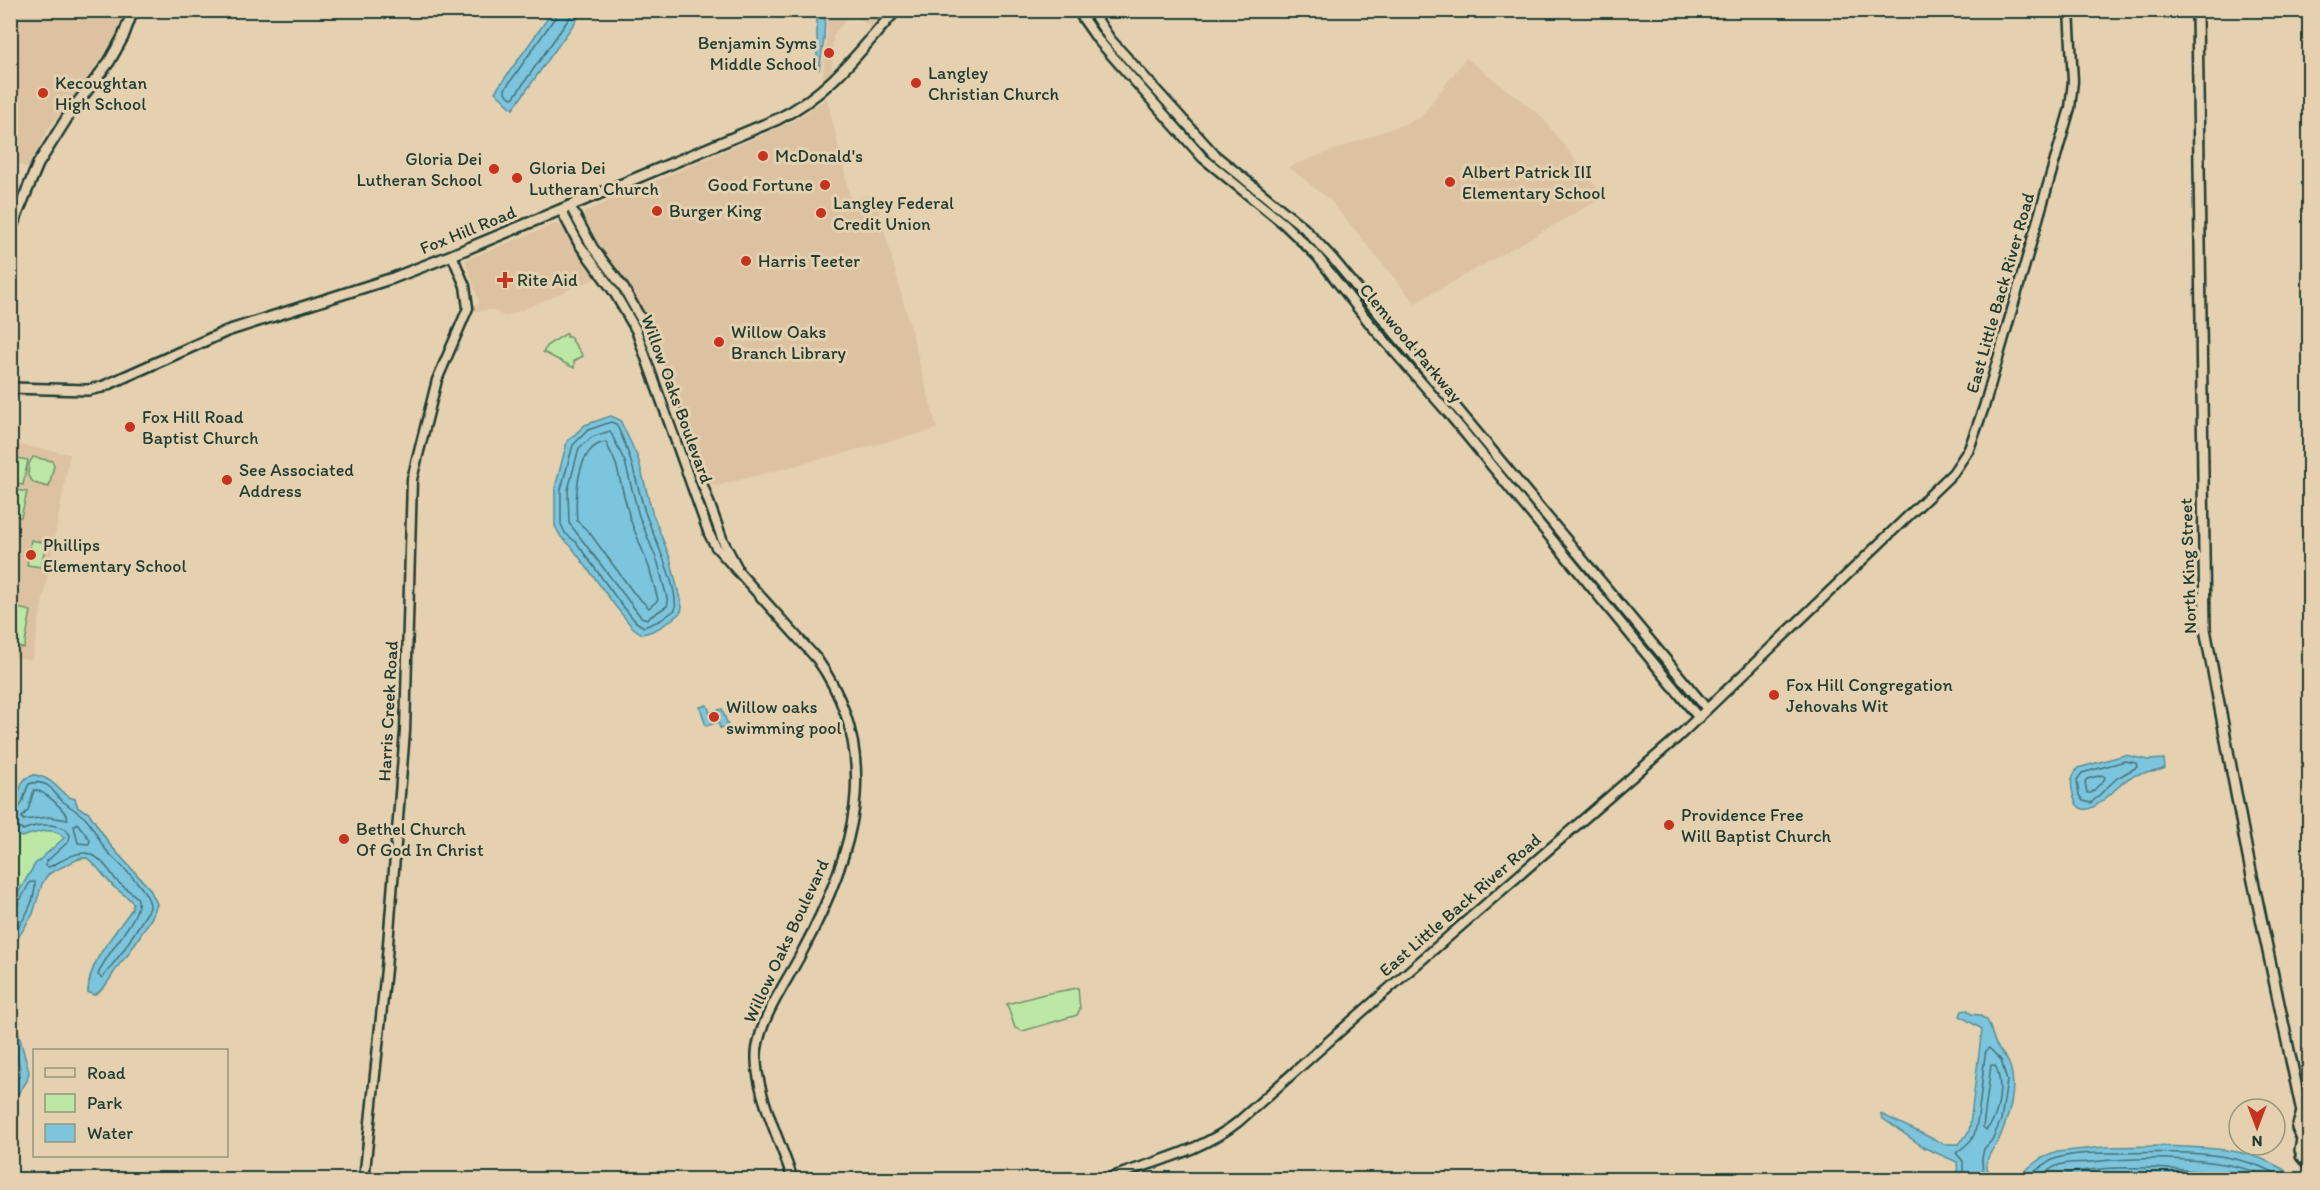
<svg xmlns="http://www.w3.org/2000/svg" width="2320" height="1190" font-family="Itim,sans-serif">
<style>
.built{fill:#ddc2a2}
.green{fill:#bce7a4;stroke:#6e926c;stroke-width:1.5}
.water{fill:#7cc5dd;stroke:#578f99;stroke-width:1.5}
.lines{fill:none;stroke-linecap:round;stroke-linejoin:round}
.shore{stroke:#447378;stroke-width:1.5}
.tertiary-casing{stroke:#1f3d34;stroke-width:13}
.secondary-casing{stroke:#1f3d34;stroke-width:14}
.tertiary{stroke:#e5d1af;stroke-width:8}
.secondary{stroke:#e5d1af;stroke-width:9}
.poi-dot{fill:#c8321e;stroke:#e5d1af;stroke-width:2}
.labels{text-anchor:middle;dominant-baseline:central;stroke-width:6;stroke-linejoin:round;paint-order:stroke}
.poi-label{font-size:18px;fill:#1f3d34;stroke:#e5d1af;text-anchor:start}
.street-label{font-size:18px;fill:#1f3d34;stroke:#e5d1af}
</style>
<rect width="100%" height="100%" fill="#e5d1af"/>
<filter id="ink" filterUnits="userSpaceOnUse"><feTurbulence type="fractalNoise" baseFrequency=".0167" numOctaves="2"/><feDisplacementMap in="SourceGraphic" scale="12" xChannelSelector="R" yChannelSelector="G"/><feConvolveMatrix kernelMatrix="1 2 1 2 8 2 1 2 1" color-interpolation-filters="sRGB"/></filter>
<g filter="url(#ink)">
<g class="built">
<polygon points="10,11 124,11 116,35 103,56 48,130 28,168 11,161"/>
<polygon points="825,11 888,11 871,29 853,11 833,35 832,72 823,80 827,29"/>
<polygon points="1466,58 1541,116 1604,197 1415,303 1329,199 1288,167 1420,118"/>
<polygon points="827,98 851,200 875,194 937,429 716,486 709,483 647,315 630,287 595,239 584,218 584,212 794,121"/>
<polygon points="555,224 565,228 578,253 597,278 505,317 493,310 475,311 479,301 465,260"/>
<polygon points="10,443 70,454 32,660 11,656"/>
</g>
<g class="green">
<polygon points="567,333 567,337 570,337 583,356 574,361 574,368 543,352 549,344"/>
<polygon points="10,457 28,460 23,485 11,482"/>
<polygon points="33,457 52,461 54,465 49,487 34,483 28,476 29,464"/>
<polygon points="11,489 27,492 21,517 11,515"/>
<polygon points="31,540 46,543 41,567 27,565"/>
<polygon points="13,607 31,611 24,648 11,646 11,620"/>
<path d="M34 775C57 778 58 796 75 799L78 808 89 813 110 845 149 888 157 904 152 917 127 956C114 966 109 988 94 995L88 992C89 960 115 934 132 909L133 903C128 896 121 893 114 887 104 877 98 866 87 858 74 858 52 869 44 879L69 833 11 939V810C21 797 17 781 34 775Z"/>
<polygon points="1078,988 1080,1009 1077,1015 1023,1031 1015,1028 1007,1004 1044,994"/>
</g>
<g class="water">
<polygon points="553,11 583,11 513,109 495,92"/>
<polygon points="817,11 824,11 825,14 824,39 819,70 817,61"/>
<path d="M611 416 620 420 638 458 652 512 670 558 682 607 681 612C669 622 658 631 642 634L632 627 616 607 571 546 561 537 555 526V488L567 442 585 425Z"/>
<polygon points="707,705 710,713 722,709 728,726 720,728 718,722 706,726 700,707"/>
<path d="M2125 755 2148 760 2164 759 2165 768C2154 774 2141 771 2129 778 2115 786 2081 833 2073 794 2070 782 2071 777 2078 768Z"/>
<path d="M34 775C57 778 59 796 75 799L78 808 89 813 110 845 149 888 157 904 152 917 127 956C114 966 109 988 94 995L88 992C89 960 115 934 132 909L133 903C128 896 121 893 114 887 104 877 98 866 87 858H80L48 874 42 884 33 914 11 949V905L35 864 64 838C54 824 34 834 21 837L15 832H11V810L15 804 22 783 26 778Z"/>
<polygon points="10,1001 29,1072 27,1081 11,1104 11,1091 20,1075 20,1068 11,1034"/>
<path d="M1968 1010 1971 1014 1979 1015 1987 1020C1992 1029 1992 1038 1997 1046 2000 1052 2005 1055 2008 1061 2019 1085 2010 1114 2000 1137 1991 1156 1983 1154 1989 1179H1958L1957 1162 1925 1148 1882 1118 1881 1114 1944 1144H1959L1969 1132 1982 1029 1960 1016 1962 1011Z"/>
<path d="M2163 1146C2198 1148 2239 1147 2271 1163 2281 1167 2290 1174 2300 1179H2004L2022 1173 2040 1159 2057 1152 2104 1147Z"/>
</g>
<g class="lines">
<g class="shore">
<polyline points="557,10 556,16 505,89 505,92 511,98 514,97 575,10"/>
<path d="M611 422 616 424C631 453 636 482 645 512 653 536 679 587 675 610L661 620 644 627 636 622 620 603 576 542 565 533 561 524V489L573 445 588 430Z"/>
<polygon points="610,431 625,462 639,516 658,563 668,602 667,606 647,619 641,617 569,523 568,490 579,448 592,437"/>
<path d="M606 442 616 464 630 519 649 567 658 600 649 608 633 592 589 532 577 521C575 497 576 446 606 442Z"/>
<polygon points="2125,761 2136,763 2137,767 2117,778 2091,803 2083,801 2079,795 2077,780 2082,773"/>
<polygon points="2102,775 2105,777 2104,780 2091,793 2087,793 2085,782 2087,779"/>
<path d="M34 790C44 790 67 811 68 820L48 817 23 820 22 817 28 810Z"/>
<path d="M10 813C24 811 23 794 29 784 36 781 41 782 47 785 53 789 55 794 60 799 68 806 77 811 85 818 94 827 98 840 106 850 117 863 152 891 150 908L123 951 102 978 98 975C104 954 142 918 138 899 132 891 123 888 116 880 113 877 111 872 108 869 87 842 74 855 49 867L46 866V862L69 841 70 835 66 829C51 823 37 824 23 830L17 827 10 826"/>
<polygon points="77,823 90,840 89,844 78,843 74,826"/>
<path d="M10 906 18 904 30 882H35C36 902 22 923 10 939"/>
<path d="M1991 1065H1995C2004 1082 2000 1117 1986 1130L1983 1127Z"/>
<path d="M1963 1180V1161L1956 1153C1962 1148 1969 1144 1973 1137 1980 1125 1982 1069 1986 1050L1989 1048 2001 1060 2007 1081 2001 1120 1992 1140 1984 1149 1982 1158 1983 1180"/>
<path d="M2021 1180C2034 1174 2043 1163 2057 1158 2076 1152 2102 1153 2121 1153 2178 1152 2238 1149 2288 1180"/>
<path d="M2036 1180C2043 1174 2050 1168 2059 1165 2069 1162 2081 1163 2091 1162 2141 1157 2230 1155 2273 1180"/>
<path d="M2051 1180C2087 1160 2211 1168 2252 1180"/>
</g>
<g class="tertiary-casing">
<g id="tertiary">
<polyline points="1077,10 1098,40 1203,158 1284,224 1317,256 1371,325 1449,414 1699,718"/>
<polyline points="1091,10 1110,39 1215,155 1304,228 1333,259 1707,709"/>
<polyline points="570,206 593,248 623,287 645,326 723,541 737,567"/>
<path d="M561 210 579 244 614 292 636 330 709 534 716 547 817 659C886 757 853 857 801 954 786 983 762 1015 757 1049 752 1086 781 1142 793 1180"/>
<polyline points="364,1180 386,969 405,731 412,479 437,380 468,308 465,286 452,255"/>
<path d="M1104 1180C1148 1163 1201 1152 1238 1122L1355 1018 1678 737 1953 473 1969 449 1984 407 2070 108 2073 81 2069 10"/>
</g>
</g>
<g class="secondary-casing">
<g id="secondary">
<polyline points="2197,10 2205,629 2248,857 2302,1112 2310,1122"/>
<polyline points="10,231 38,164 72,110 109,62 123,37 133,10"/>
<path d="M10 388 88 390 102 387 227 331 393 278 452 255 778 119C830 93 858 53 896 10"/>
<polyline points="2300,1151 2302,1139 2297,1128 2302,1112"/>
<polyline points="2301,1156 2310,1167"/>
</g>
</g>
<use href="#tertiary" class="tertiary"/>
<use href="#secondary" class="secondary"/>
</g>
</g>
<g class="poi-dot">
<circle cx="829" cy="53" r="6"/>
<circle cx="916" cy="83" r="6"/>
<circle cx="43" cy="93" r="6"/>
<circle cx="763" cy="156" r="6"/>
<circle cx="494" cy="169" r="6"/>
<circle cx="517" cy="178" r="6"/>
<circle cx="1450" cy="182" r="6"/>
<circle cx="825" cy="185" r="6"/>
<circle cx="657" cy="211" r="6"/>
<circle cx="821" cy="213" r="6"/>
<circle cx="746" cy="261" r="6"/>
<path d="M502 271h6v6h6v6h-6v6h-6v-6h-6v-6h6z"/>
<circle cx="719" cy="342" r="6"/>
<circle cx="130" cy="427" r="6"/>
<circle cx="227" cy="480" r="6"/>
<circle cx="31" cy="555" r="6"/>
<circle cx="1774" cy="695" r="6"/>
<circle cx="714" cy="717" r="6"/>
<circle cx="1669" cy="825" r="6"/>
<circle cx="344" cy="839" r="6"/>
</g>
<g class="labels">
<g class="poi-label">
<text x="817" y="43" text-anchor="end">Benjamin Syms<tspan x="817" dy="21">Middle School</tspan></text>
<text x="928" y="73">Langley<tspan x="928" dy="21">Christian Church</tspan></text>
<text x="55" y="83">Kecoughtan<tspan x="55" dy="21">High School</tspan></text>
<text x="775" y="156">McDonald's</text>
<text x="482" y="159" text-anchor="end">Gloria Dei<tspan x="482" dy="21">Lutheran School</tspan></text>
<text x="529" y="168">Gloria Dei<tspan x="529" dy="21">Lutheran Church</tspan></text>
<text x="1462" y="172">Albert Patrick III<tspan x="1462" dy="21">Elementary School</tspan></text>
<text x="813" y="185" text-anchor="end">Good Fortune</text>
<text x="833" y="203">Langley Federal<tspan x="833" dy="21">Credit Union</tspan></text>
<text x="669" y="211">Burger King</text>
<text x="758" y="261">Harris Teeter</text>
<text x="517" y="280">Rite Aid</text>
<text x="731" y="332">Willow Oaks<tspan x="731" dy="21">Branch Library</tspan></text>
<text x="142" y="417">Fox Hill Road<tspan x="142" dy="21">Baptist Church</tspan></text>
<text x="239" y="470">See Associated<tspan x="239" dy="21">Address</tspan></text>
<text x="43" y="545">Phillips<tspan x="43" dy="21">Elementary School</tspan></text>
<text x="1786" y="685">Fox Hill Congregation<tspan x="1786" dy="21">Jehovahs Wit</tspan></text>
<text x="726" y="707">Willow oaks<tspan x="726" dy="21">swimming pool</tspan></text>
<text x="1681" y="815">Providence Free<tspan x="1681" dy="21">Will Baptist Church</tspan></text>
<text x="356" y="829">Bethel Church<tspan x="356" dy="21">Of God In Christ</tspan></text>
</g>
<g class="street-label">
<text transform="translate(468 230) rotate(-22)">Fox Hill Road</text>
<text transform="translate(2000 293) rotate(-74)">East Little Back River Road</text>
<text transform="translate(1411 343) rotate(50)">Clemwood Parkway</text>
<text transform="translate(677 399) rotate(70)">Willow Oaks Boulevard</text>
<text transform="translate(2188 566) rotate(-92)">North King Street</text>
<text transform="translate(388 711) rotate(-87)">Harris Creek Road</text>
<text transform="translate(1460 905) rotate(-41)">East Little Back River Road</text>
<text transform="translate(786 941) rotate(-65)">Willow Oaks Boulevard</text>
</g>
</g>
<rect width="2320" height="1190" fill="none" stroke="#e5d1af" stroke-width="36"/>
<rect x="18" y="18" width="2284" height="1154" fill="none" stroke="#1f3d34" stroke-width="2" filter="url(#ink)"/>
<rect x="33" y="1049" width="195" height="108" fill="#e5d1af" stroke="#96967e" stroke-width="1.5"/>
<rect x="45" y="1068" width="30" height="9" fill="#e5d1af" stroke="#96967e" stroke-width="1.5"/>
<text x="87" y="1079" font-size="18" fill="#1f3d34">Road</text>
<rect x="45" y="1094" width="30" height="18" fill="#bce7a4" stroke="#96967e" stroke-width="1.5"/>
<text x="87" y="1109" font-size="18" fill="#1f3d34">Park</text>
<rect x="45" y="1124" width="30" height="18" fill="#7cc5dd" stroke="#96967e" stroke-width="1.5"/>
<text x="87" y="1139" font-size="18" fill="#1f3d34">Water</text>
<g transform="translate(2257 1127) rotate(180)"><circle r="28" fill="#e5d1af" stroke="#96967e" stroke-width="1.5"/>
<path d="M0-4.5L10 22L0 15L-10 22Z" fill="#c8321e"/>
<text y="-9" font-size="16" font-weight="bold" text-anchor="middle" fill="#1f3d34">N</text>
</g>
</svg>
